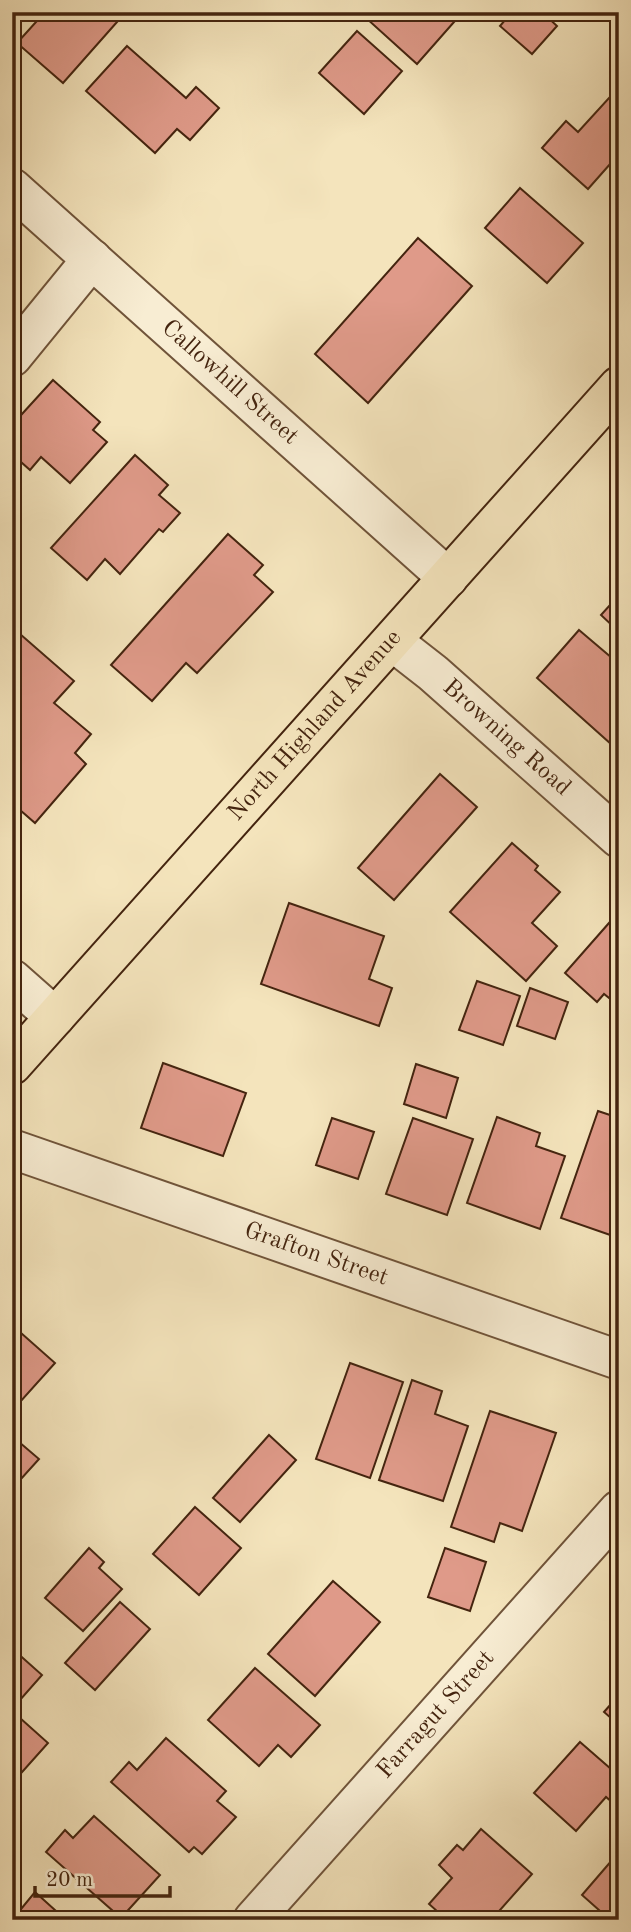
<svg xmlns="http://www.w3.org/2000/svg" width="631" height="1932" font-family="'Old Standard TT',serif">
<style>
.building{fill:#df9a89;stroke:#44240f;stroke-width:2}
.lines{fill:none;stroke-linecap:round;stroke-linejoin:round}
.minor-casing{stroke:#70543a;stroke-width:42}
.major-casing{stroke:#44240f;stroke-width:42}
.minor{stroke:#f8edd3;stroke-width:38}
.major{stroke:#f4e4bc;stroke-width:38}
.labels{text-anchor:middle;dominant-baseline:central;stroke-width:7;stroke-linejoin:round;paint-order:stroke}
.street-label{font-size:24px;fill:#44240f;stroke:#f8edd3}
</style>
<rect width="100%" height="100%" fill="#f4e4bc"/>
<filter id="stains"><feTurbulence type="fractalNoise" baseFrequency=".00286" numOctaves="4"/><feColorMatrix values="0 0 0 0 .2 0 0 0 0 .09 0 0 0 0 .02 0 0 0 .5 -.17"/></filter>
<radialGradient id="worn" r=".72"><stop offset=".6" stop-color="#630" stop-opacity="0"/><stop offset="1" stop-color="#630" stop-opacity=".3"/></radialGradient>
<g class="building">
<polygon points="45,12 106,12 117,22 63,83 17,43"/>
<polygon points="371,12 443,12 454,22 417,64 366,18"/>
<polygon points="512,12 542,12 557,26 532,54 500,26"/>
<polygon points="357,31 402,71 364,114 319,73"/>
<polygon points="127,46 186,98 196,87 219,108 190,140 177,129 155,153 86,91"/>
<polygon points="619,87 619,170 611,163 588,189 542,148 566,121 578,132"/>
<polygon points="520,188 583,243 547,283 485,228"/>
<polygon points="418,238 472,286 368,403 315,354"/>
<polygon points="53,380 100,422 93,430 107,442 70,483 41,457 30,470 12,454 12,425"/>
<polygon points="135,455 168,485 159,495 180,513 163,532 159,529 120,574 105,559 87,580 51,548"/>
<polygon points="228,534 263,565 254,575 273,592 197,673 186,663 152,701 111,665"/>
<polygon points="619,595 619,632 601,615"/>
<polygon points="579,630 619,664 619,735 611,744 537,678"/>
<polygon points="20,634 74,681 54,703 91,734 75,753 86,764 35,823 12,803 12,643"/>
<polygon points="440,774 477,807 394,900 358,868"/>
<polygon points="512,843 538,866 535,870 560,892 532,923 557,946 526,981 450,912"/>
<polygon points="289,903 384,936 369,979 392,988 379,1026 261,984"/>
<polygon points="609,923 619,931 619,1006 604,994 597,1002 565,973"/>
<polygon points="477,981 520,996 503,1045 459,1030"/>
<polygon points="530,988 568,1002 555,1039 517,1026"/>
<polygon points="163,1063 246,1093 223,1156 141,1128"/>
<polygon points="416,1064 458,1078 446,1118 404,1104"/>
<polygon points="598,1111 619,1118 619,1238 561,1218"/>
<polygon points="497,1117 540,1133 536,1146 565,1156 540,1229 467,1203"/>
<polygon points="332,1118 374,1132 358,1179 316,1165"/>
<polygon points="413,1118 473,1139 447,1215 386,1194"/>
<polygon points="12,1325 55,1363 12,1411"/>
<polygon points="350,1363 403,1382 370,1478 316,1459"/>
<polygon points="412,1380 442,1391 435,1414 468,1426 443,1501 379,1480"/>
<polygon points="490,1411 556,1433 522,1531 500,1523 494,1542 451,1527"/>
<polygon points="269,1435 296,1460 240,1522 213,1498"/>
<polygon points="12,1436 39,1459 12,1489"/>
<polygon points="195,1507 241,1548 199,1595 153,1554"/>
<polygon points="89,1548 104,1562 99,1568 122,1589 83,1631 45,1598"/>
<polygon points="445,1548 486,1562 470,1611 428,1597"/>
<polygon points="333,1581 380,1622 315,1696 268,1654"/>
<polygon points="120,1602 150,1629 95,1690 65,1663"/>
<polygon points="15,1651 42,1675 13,1708 12,1654"/>
<polygon points="255,1668 320,1725 291,1757 278,1745 259,1766 208,1720"/>
<polygon points="619,1695 619,1725 604,1712"/>
<polygon points="20,1718 48,1743 15,1780 12,1778 12,1726"/>
<polygon points="166,1738 226,1791 217,1801 236,1817 202,1854 194,1847 189,1852 111,1782 129,1762 137,1770"/>
<polygon points="580,1742 619,1776 619,1808 606,1797 576,1831 534,1793"/>
<polygon points="94,1816 160,1875 121,1918 46,1852 65,1830 73,1838"/>
<polygon points="481,1829 532,1874 500,1910 510,1920 447,1920 429,1904 452,1878 439,1865 457,1845 463,1850"/>
<polygon points="613,1859 619,1864 619,1906 608,1918 582,1895"/>
<polygon points="35,1892 66,1920 12,1920"/>
</g>
<g class="lines">
<g class="minor-casing">
<g id="minor">
<path id="s1" d="M12 188 448 578"/>
<polyline points="12,357 92,259"/>
<path id="s2" d="M392 641 433 673 619 838"/>
<polyline points="12,979 55,1017"/>
<path id="s3" d="M12 1149 619 1360"/>
<path id="s4" d="M253 1920 619 1510"/>
</g>
</g>
<g class="major-casing">
<g id="major">
<path id="s5" d="M12 1065 619 386"/>
</g>
</g>
<use href="#minor" class="minor"/>
<use href="#major" class="major"/>
</g>
<g class="labels">
<g class="street-label">
<text stroke="none"><textPath href="#s1" startOffset="292">Callowhill Street</textPath></text>
<text stroke="none"><textPath href="#s5" startOffset="455">North Highland Avenue</textPath></text>
<text stroke="none"><textPath href="#s2" startOffset="150">Browning Road</textPath></text>
<text stroke="none"><textPath href="#s3" startOffset="322">Grafton Street</textPath></text>
<text stroke="none"><textPath href="#s4" startOffset="275">Farragut Street</textPath></text>
</g>
</g>
<rect width="631" height="1932" fill="none" stroke="#f4e4bc" stroke-width="42"/>
<rect x="14" y="14" width="603" height="1904" fill="none" stroke="#44240f" stroke-width="3.5"/>
<rect x="21" y="21" width="589" height="1890" fill="none" stroke="#44240f" stroke-width="2"/>
<path d="M35 1886v10h135v-10" fill="none" stroke="#44240f" stroke-width="3.5"/>
<text x="46" y="1886" font-size="21" fill="#44240f" stroke="#f8edd3" stroke-width="5" paint-order="stroke">20 m</text>
<rect width="100%" height="100%" filter="url(#stains)"/>
<rect width="100%" height="100%" fill="url(#worn)"/>
</svg>
